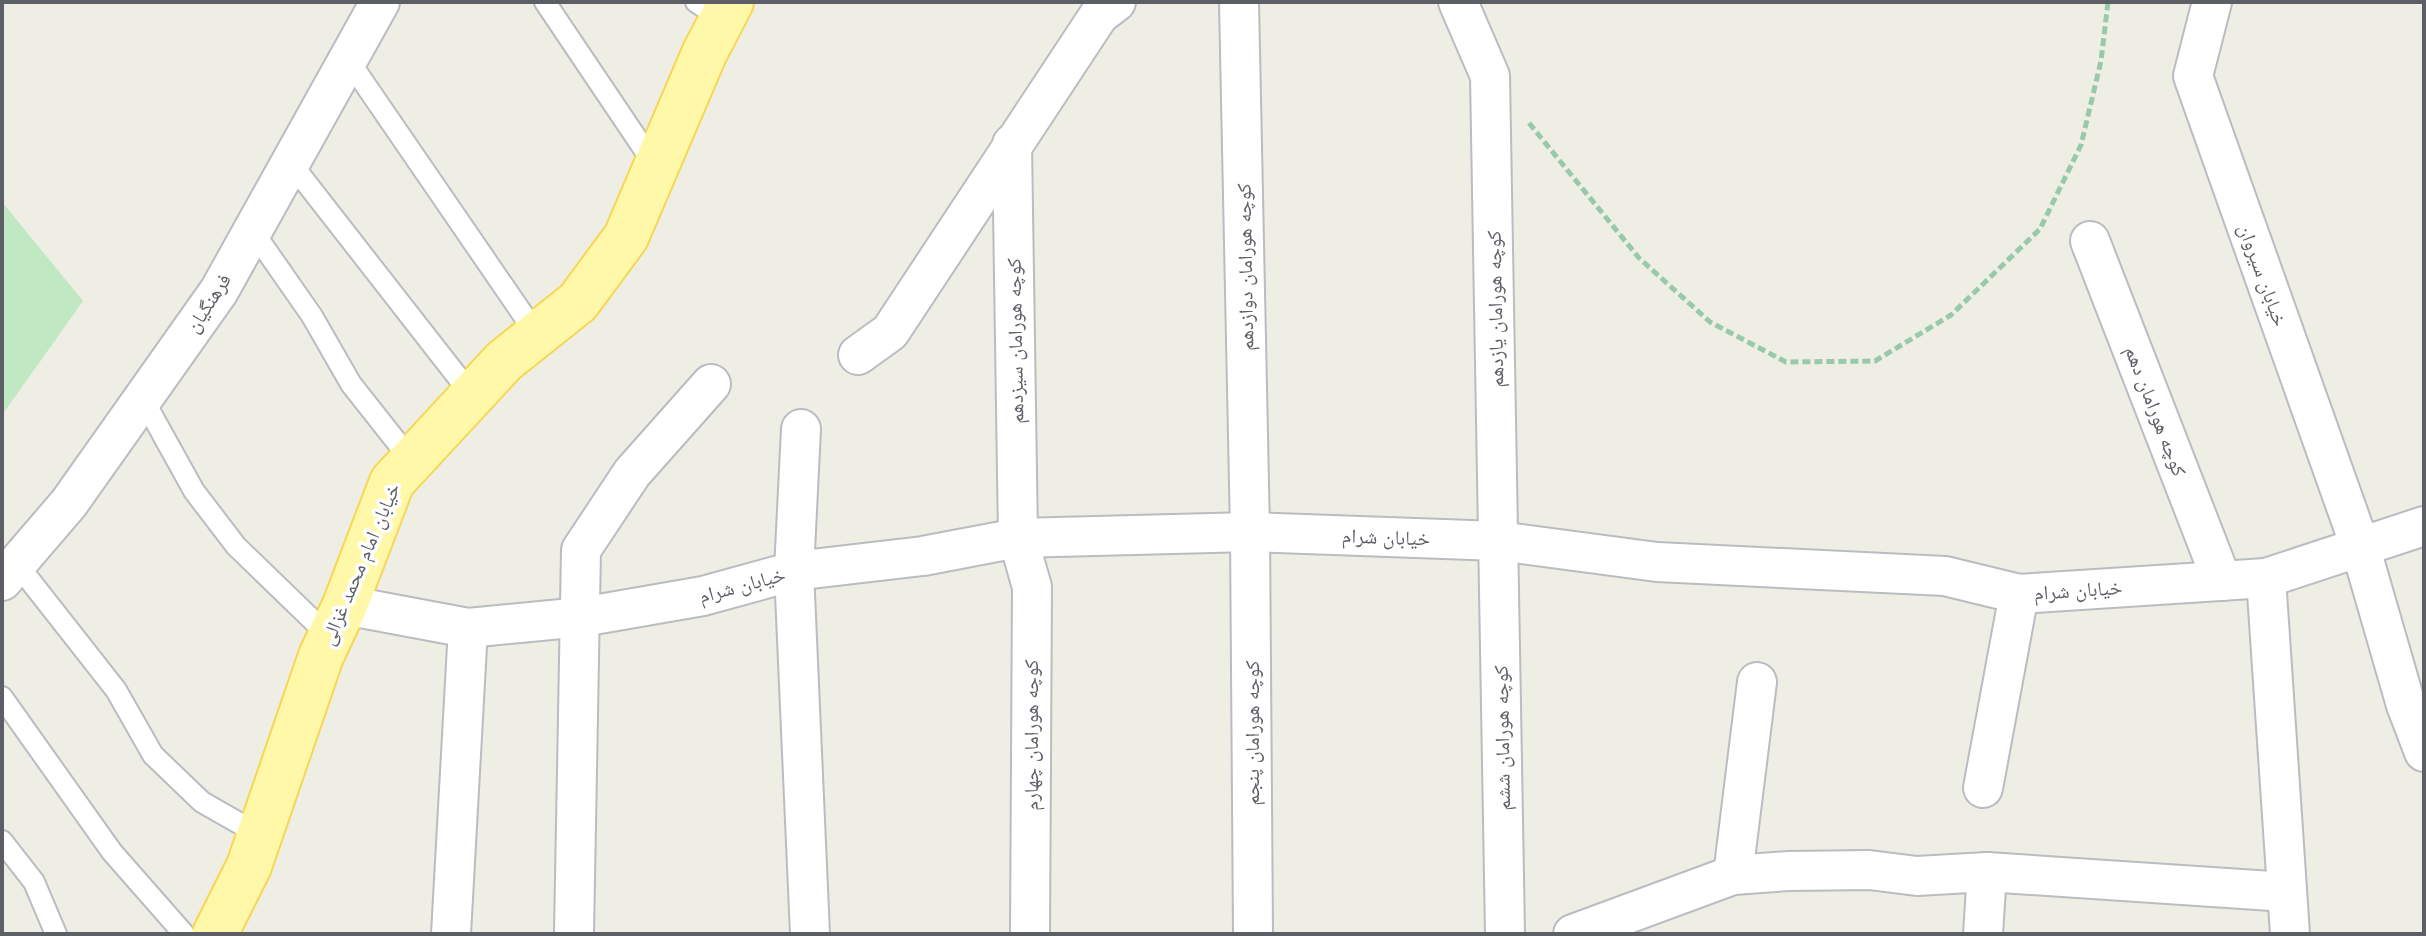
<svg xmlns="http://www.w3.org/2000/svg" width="2426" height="936" font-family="Arial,'Noto Naskh Arabic',sans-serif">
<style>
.green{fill:#c0e8c3}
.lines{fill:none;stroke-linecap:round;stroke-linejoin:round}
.service-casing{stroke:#b9bcc1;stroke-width:24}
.minor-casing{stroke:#b9bcc1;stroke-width:42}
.primary-casing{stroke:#f8d655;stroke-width:48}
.path{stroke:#98c9aa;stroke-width:5;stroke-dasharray:8 4;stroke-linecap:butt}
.service{stroke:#fff;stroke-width:20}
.minor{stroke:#fff;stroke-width:38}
.primary{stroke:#fff8a9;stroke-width:44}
.labels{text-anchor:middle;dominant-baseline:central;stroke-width:7;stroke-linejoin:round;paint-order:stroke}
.street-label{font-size:20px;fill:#5c5f65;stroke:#fff}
</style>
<rect width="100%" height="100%" fill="#efeee4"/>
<polygon class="green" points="2,202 83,301 2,415"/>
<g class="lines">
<g class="service-casing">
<g id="service">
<polyline points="545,2 656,167"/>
<polyline points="696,2 722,19"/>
<polyline points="347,58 537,335"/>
<polyline points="290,162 471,394"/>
<polyline points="252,230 312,316 351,384 411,460"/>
<polyline points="143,399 194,491 236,546 330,637"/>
<polyline points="17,564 116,690 153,755 202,802 260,835"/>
<polyline points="2,697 112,852 184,934"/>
<polyline points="2,841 34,882 56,934"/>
</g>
</g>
<g class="minor-casing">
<g id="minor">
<polyline points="1239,2 1250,532 1253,934"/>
<polyline points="1458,2 1490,76 1505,934"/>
<polyline points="2212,2 2193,76 2360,546 2406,705 2424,752"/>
<polyline points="1012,144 1018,538 1032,587 1030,934"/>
<polyline points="2090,241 2222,581"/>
<polyline points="858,355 890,332 1099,15 1116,2"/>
<polyline points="801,429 794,571 810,934"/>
<polyline points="2266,578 2290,934"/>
<polyline points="2,581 69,503 219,291 380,2"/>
<polyline points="345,605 468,628 582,617 703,596 794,571 923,556 1018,538 1250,532 1499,541 1657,562 1945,576 2019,594 2266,578 2424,526"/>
<polyline points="1983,788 2019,594"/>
<polyline points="1733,875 1757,682"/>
<polyline points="451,934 468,628"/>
<polyline points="574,934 581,550 632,473 711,384"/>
<polyline points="1573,934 1733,875 1789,871 1869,870 1917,876 1987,872 2287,892"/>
<polyline points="1983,934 1987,872"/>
</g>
</g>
<g class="primary-casing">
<polyline id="primary" points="215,934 249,866 321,656 345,605 392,482 504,361 578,302 626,237 704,54 731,2"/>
</g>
<polyline class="path" points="1529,123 1639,258 1710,322 1786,362 1875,361 1951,315 2040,229 2081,145 2101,61 2108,2"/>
<use href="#service" class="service"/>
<use href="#minor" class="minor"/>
<use href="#primary" class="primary"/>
</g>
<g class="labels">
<g class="street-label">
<text transform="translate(1245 267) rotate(-91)">کوچه هورامان دوازدهم</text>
<text transform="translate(2263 275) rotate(70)">خیابان سیروان</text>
<text transform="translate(208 303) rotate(-57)">فرهنگیان</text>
<text transform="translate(1495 309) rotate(-91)">کوچه هورامان يازدهم</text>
<text transform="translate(1015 341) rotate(-91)">کوچه هورامان سيزدهم</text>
<text transform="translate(2156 411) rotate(69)">کوچه هورامان دهم</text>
<text transform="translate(1386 537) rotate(2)">خیابان شرام</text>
<text transform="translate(360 564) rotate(-67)">خیابان امام محمد غزالی</text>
<text transform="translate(742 585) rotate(-15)">خیابان شرام</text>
<text transform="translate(2078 590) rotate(-4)">خیابان شرام</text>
<text transform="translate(1252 733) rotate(-90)">کوچه هورامان پنجم</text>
<text transform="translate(1031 735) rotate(-90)">کوچه هورامان چهارم</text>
<text transform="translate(1502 738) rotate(-91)">کوچه هورامان ششم</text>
</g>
</g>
<rect width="2426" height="936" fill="none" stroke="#5c5f65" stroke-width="8"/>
</svg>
